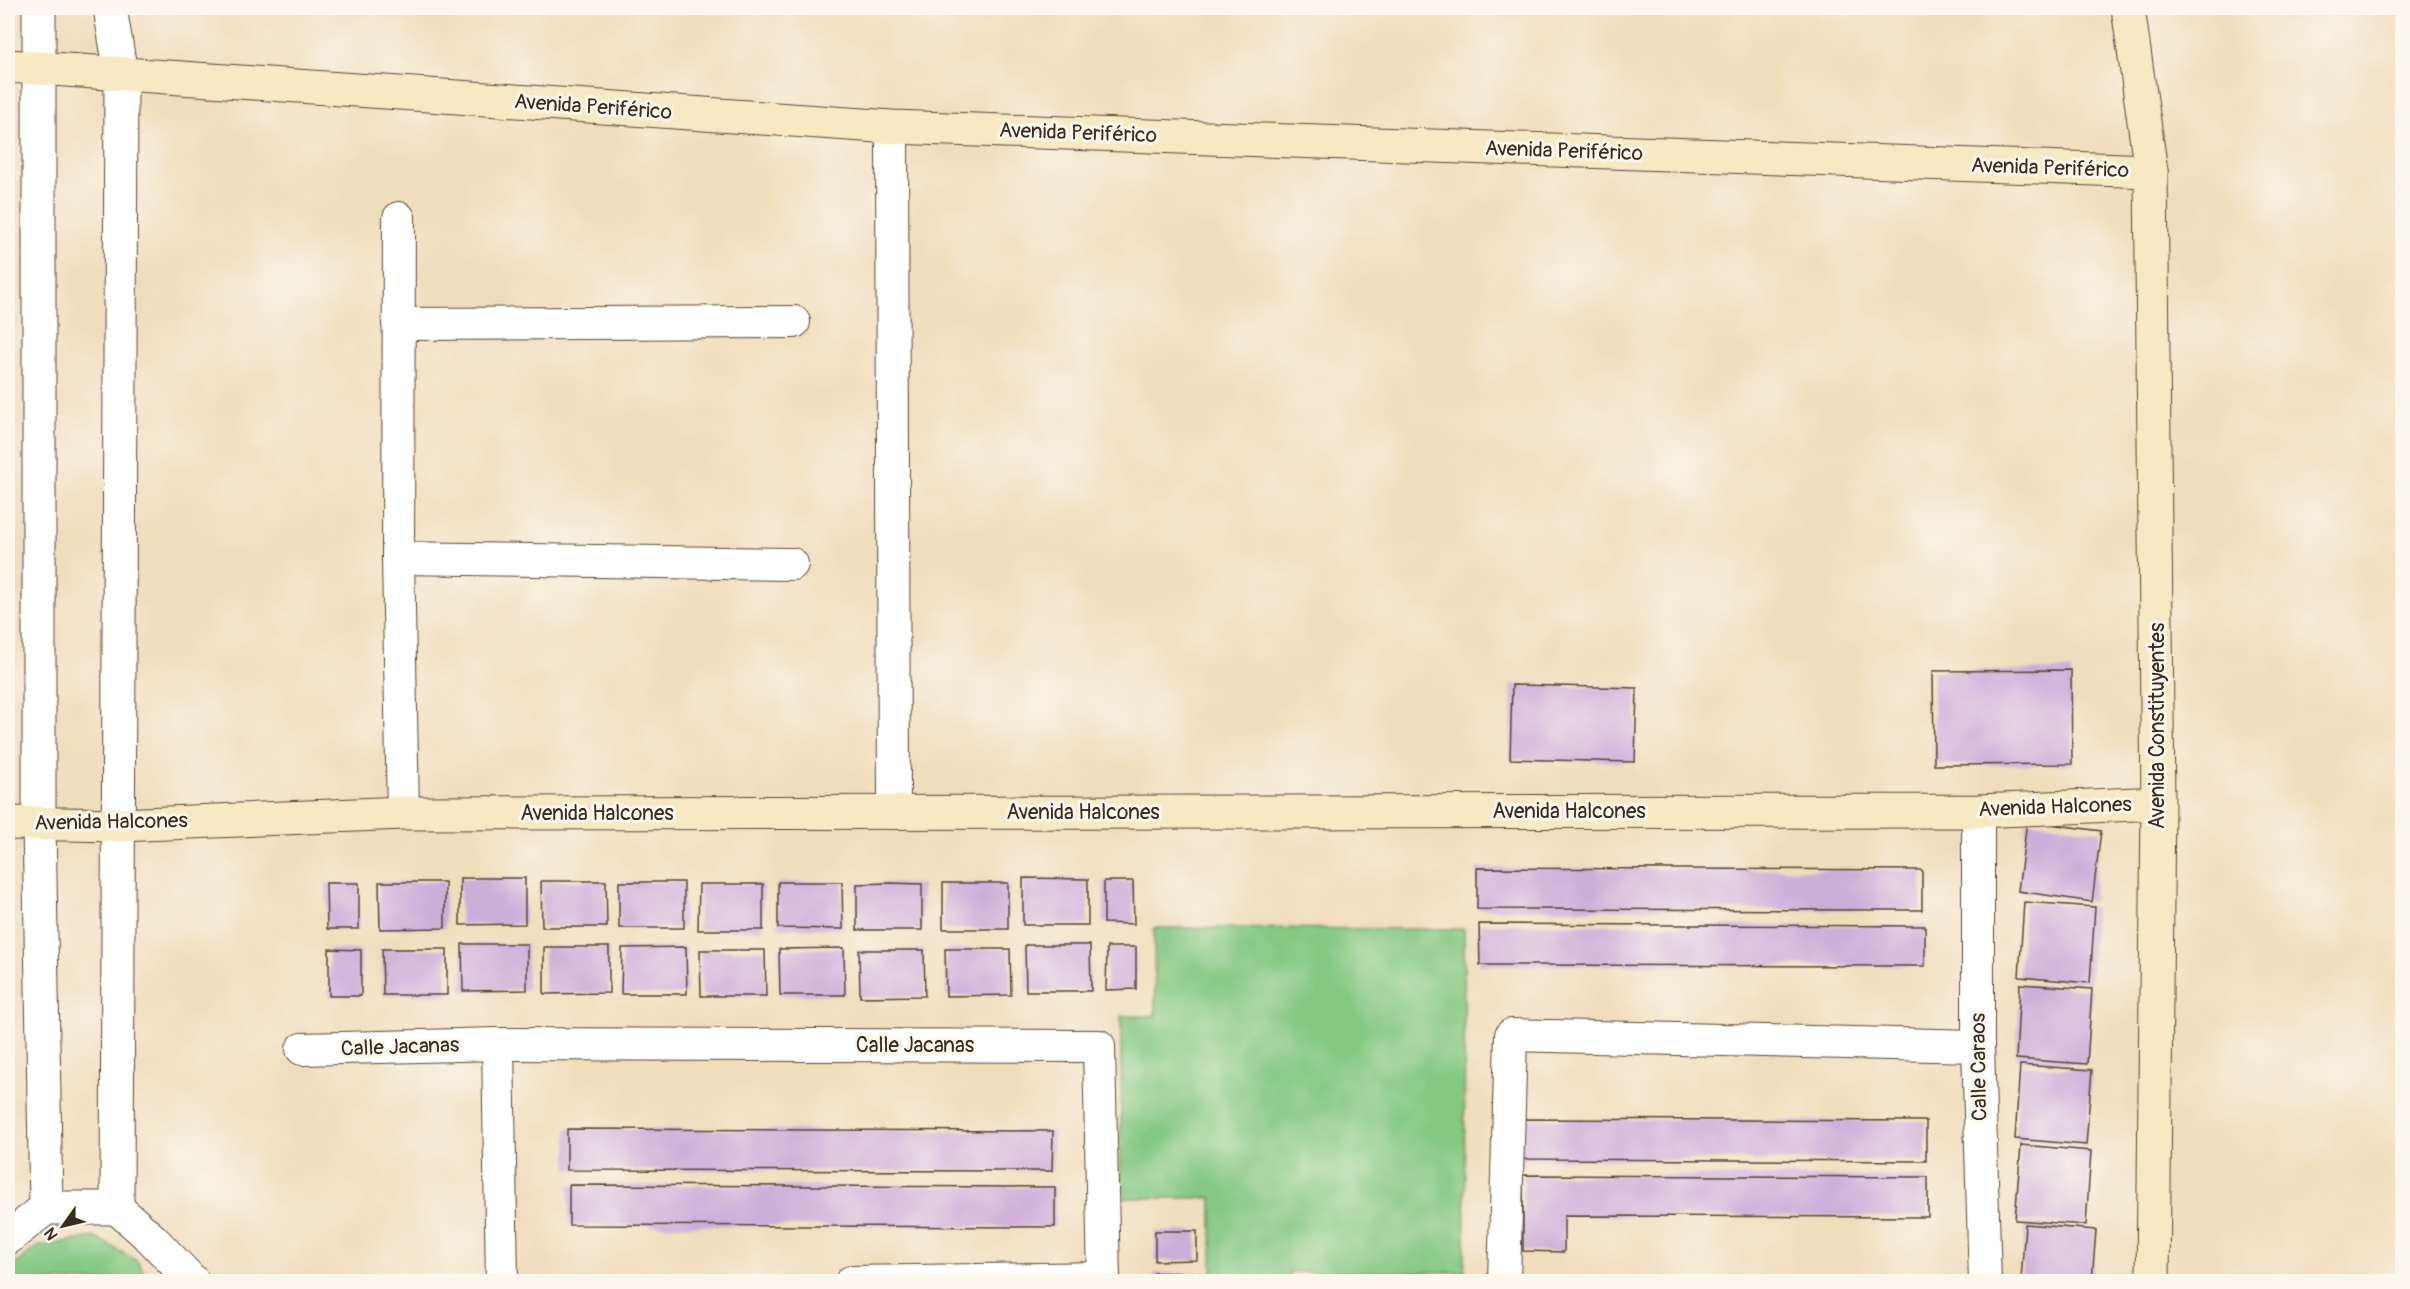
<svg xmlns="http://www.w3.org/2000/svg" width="2410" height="1289" font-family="Pangolin,sans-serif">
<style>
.green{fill:#84c882;stroke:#607950;stroke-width:1.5}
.building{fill:#cfadd9}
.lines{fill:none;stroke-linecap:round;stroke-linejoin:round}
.minor-casing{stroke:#564536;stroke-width:34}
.tertiary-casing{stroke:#564536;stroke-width:35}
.secondary-casing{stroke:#564536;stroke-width:35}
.minor{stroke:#fff;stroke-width:32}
.tertiary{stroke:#fff;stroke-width:33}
.secondary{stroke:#f7e9c3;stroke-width:33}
.labels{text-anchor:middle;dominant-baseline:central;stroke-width:6;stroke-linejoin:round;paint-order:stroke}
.street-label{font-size:21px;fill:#3b2a1e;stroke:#fbf7ec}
</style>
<rect width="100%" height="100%" fill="#fbf7ec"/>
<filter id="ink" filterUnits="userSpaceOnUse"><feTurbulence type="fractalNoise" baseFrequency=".0167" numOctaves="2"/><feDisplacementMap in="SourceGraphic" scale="12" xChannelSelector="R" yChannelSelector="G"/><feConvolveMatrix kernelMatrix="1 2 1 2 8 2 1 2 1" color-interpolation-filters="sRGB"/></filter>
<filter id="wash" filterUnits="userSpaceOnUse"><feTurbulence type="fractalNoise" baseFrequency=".008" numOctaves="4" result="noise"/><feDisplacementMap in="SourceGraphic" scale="24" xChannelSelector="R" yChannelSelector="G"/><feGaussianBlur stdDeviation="1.35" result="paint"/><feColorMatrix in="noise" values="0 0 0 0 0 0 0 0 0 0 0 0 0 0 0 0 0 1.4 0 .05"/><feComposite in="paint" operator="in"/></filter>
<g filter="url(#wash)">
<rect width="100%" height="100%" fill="#f0ddbb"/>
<g class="green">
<polygon points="1154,928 1464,929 1465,1272 1289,1272 1289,1281 1212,1281 1212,1198 1121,1198 1121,1016 1155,1016"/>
<polygon points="94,1237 136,1260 150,1281 8,1281 8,1270 36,1247"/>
</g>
<g id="blocks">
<g class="building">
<polygon points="2071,670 2072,764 1934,765 1933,671"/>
<polygon points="1512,685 1637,688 1635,762 1510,759"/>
<polygon points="2027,821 2101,831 2092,902 2018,891"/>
<polygon points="1477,868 1922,870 1922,910 1477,909"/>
<polygon points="460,878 525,878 525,924 460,925"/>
<polygon points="1023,878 1088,879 1088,925 1023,925"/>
<polygon points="541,881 606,881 607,927 542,927"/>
<polygon points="1104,881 1133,881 1134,924 1104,923"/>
<polygon points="379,882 445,882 445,928 380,929"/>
<rect x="619" y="882" width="65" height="46"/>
<polygon points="778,882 842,882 843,929 778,928"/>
<polygon points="326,883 359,883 359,929 327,929"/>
<polygon points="889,883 922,884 922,930 857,930 857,884"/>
<rect x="943" y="883" width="65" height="46"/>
<polygon points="699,884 763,884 763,930 698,930"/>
<polygon points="2024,902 2095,907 2090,983 2019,977"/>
<polygon points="1479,924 1925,926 1925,966 1480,965"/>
<polygon points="462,944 527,944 527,990 463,991"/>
<polygon points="1025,945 1090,945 1091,991 1026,991"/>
<polygon points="544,947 609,947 609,993 544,994"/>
<polygon points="686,947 687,994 621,994 622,948"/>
<polygon points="1107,947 1136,947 1136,989 1106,990"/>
<polygon points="844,948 845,995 780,995 779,949"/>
<polygon points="329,949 361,950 361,996 329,996"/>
<polygon points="382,949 447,949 447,995 383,995"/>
<polygon points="945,949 1010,949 1011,995 946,996"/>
<polygon points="700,950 765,950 766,996 701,996"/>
<polygon points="859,950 924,950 925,996 860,997"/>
<polygon points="2020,984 2092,989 2087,1064 2016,1059"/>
<polygon points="2020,1065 2092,1070 2086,1145 2015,1139"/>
<polygon points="1521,1119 1926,1121 1926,1161 1521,1159"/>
<polygon points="567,1129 1053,1131 1052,1171 567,1170"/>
<polygon points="2021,1145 2091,1151 2086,1225 2015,1220"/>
<polygon points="1523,1175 1928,1177 1928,1217 1564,1216 1564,1252 1523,1251"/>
<polygon points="569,1185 1055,1187 1055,1227 569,1225"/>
<polygon points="2025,1224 2096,1230 2092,1281 2021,1281"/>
<polygon points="1155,1231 1197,1231 1197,1260 1155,1261"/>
<rect x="1154" y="1273" width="46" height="8"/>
</g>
</g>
</g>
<g filter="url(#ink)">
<use href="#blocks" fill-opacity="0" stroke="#564536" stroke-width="1.5"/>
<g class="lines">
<g class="minor-casing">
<g id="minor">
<polyline points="892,127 894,813"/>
<polyline points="399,218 398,558 403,813"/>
<polyline points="398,324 794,322"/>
<polyline points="398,558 792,564"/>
<polyline points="1978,811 1978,1046 1985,1282"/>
<polyline points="498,1044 502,1282"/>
<polyline points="302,1049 498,1044 1099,1046 1104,1282"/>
<polyline points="851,1282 1104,1278"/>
<polyline points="1504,1282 1511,1035 1978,1046"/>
</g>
</g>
<g class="tertiary-casing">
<g id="tertiary">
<polyline points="39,8 39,823 46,1208"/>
<polyline points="110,8 121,74 117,1208"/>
<polyline points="8,1238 46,1208 117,1208 152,1239 193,1282"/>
</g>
</g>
<g class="secondary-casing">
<g id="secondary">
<polyline points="2128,8 2151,171 2158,803 2153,1282"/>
<polyline points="8,66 892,127 2151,171"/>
<polyline points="8,823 119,825 403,813 1978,811 2158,803"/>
</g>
</g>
<use href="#minor" class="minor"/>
<use href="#tertiary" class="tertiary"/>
<use href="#secondary" class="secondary"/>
</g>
</g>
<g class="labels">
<g class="street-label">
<text transform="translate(593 107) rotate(4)">Avenida Periférico</text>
<text transform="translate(1078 133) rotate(2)">Avenida Periférico</text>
<text transform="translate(1564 151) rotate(2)">Avenida Periférico</text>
<text transform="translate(2050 168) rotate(2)">Avenida Periférico</text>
<text transform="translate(2157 726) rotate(-90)">Avenida Constituyentes</text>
<text transform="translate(2055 807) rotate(-2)">Avenida Halcones</text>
<text x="1569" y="811">Avenida Halcones</text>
<text x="1083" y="812">Avenida Halcones</text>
<text x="597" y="813">Avenida Halcones</text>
<text transform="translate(111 822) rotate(-1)">Avenida Halcones</text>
<text x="915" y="1045">Calle Jacanas</text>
<text transform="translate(400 1047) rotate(-2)">Calle Jacanas</text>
<text transform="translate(1979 1067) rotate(-91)">Calle Caraos</text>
</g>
</g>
<rect width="2410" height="1289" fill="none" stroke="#fbf7ec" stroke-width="30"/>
<g transform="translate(63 1226) rotate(236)" stroke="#fbf7ec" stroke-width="4.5" paint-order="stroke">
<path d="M0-4.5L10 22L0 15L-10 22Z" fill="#3b2a1e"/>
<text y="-9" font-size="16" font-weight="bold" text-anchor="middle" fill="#3b2a1e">N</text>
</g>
</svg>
